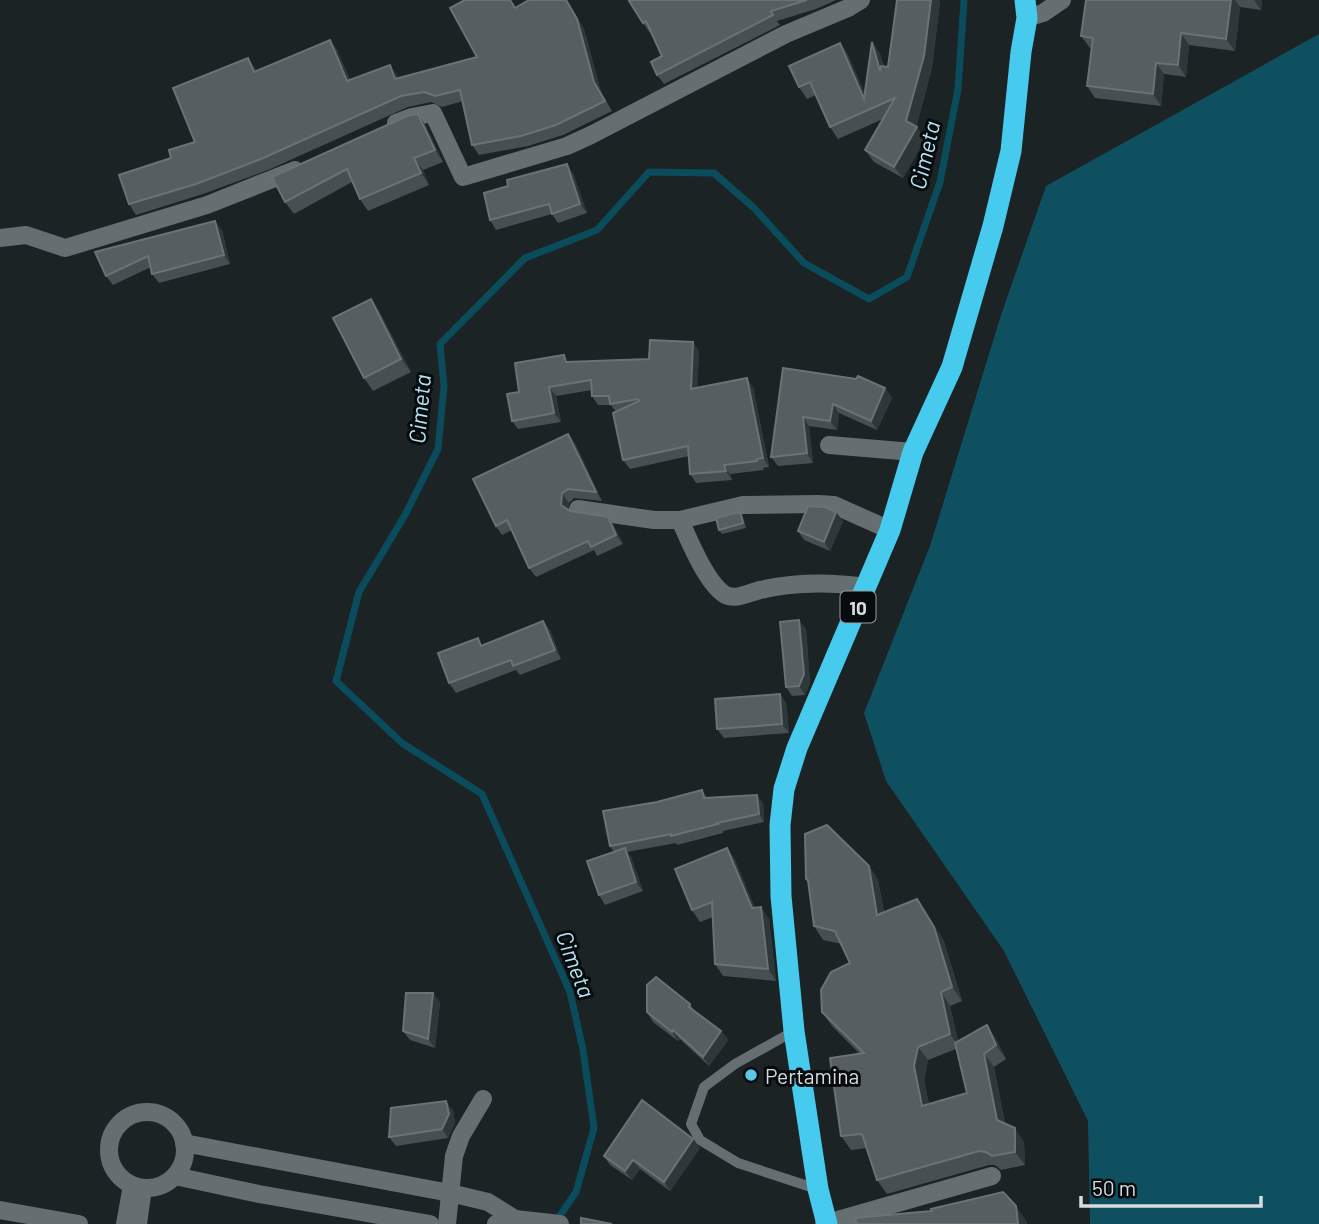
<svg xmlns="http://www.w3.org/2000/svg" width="1319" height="1224" font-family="Barlow,sans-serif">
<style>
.forest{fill:#0f5060}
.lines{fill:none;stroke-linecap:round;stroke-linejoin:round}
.stream{stroke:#0a4c5c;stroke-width:7}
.lane{stroke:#656f72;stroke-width:10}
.street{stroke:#656f72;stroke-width:18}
.highway{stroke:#46caed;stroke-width:21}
.wall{fill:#464f52;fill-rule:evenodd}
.shaded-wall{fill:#2e3739}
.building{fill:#565e61;stroke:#6a7274;stroke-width:2}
.poi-dot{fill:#5bc8e7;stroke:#080b0d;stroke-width:2.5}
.labels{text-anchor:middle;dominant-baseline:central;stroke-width:6;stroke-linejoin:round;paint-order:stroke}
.shield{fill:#080b0d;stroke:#999d9f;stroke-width:2}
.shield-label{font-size:19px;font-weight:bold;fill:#d7dcde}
.poi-label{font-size:21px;fill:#d7dcde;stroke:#080b0d;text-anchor:start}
.water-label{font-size:23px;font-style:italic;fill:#b2e4f4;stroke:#080b0d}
</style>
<rect width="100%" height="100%" fill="#1b2325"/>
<polygon class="forest" points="1319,34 1319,1224 1090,1224 1088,1121 1004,951 886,781 864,713 930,546 1001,315 1046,186"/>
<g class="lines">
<polyline class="stream" points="555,1223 576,1192 594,1128 583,1050 570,992 482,794 402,743 336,681 359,592 405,515 438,449 444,386 440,344 525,258 597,230 649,172 714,173 754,208 804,263 869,299 907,277 940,182 958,89 964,0"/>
<polyline class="lane" points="794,1031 735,1064 704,1087 691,1124 700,1140 738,1163 817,1189"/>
<g class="street">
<polyline points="1027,18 1043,13 1062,0"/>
<polyline points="396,123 412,117 433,113 463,177 567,146 591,135 786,34 848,8 861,0"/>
<polyline points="0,238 26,235 65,248 207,205 295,170"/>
<polyline points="829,445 913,452"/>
<polyline points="578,509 654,520 680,520 743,505 818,504 834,505 890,530"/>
<path d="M680 520C689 540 706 582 724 594 735 601 748 593 760 590 794 582 832 582 866 587"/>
<circle cx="147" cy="1150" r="38"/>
<polyline points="184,1143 450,1193 488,1202 515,1219"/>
<polyline points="175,1176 259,1194 430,1224"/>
<polyline points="0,1210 79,1224"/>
<polyline points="125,1224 132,1185"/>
<polyline points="138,1224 143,1188"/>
<polyline points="447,1224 454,1156 461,1136 483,1099"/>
<polyline points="496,1224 515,1219 560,1224"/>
<polyline points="824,1224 992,1176"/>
</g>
<polyline class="highway" points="827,1224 818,1189 794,1031 781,896 780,825 784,789 797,748 890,530 913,452 952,367 993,226 1011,151 1021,52 1027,18 1025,0"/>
</g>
<g class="wall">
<polygon points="465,0 511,0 516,8 529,0 567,0 584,29 601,92 612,111 563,135 528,146 479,155 472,145 463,101 442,107 431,102 408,107 268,170 203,194 136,215 129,204 171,158 195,142 255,68 256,70 330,40 337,50 350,80 397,75 398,78 477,57"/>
<polygon points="631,0 836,0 816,9 777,21 780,25 664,84 657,75 662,56 651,32 650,33 643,23"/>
<polygon points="897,0 938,0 940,2 932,68 916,127 925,139 903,178 874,162 865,150 883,119 838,139 830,127 816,95 807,99 799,87 840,43 848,55 865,94 872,42 880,54 884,66 888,67"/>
<polygon points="1086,0 1262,0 1261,10 1240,7 1235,51 1189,45 1186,77 1164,74 1161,106 1095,98 1087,86 1091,48 1090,48 1081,36"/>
<polygon points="426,126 443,162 423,170 429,185 368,211 360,199 352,182 294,214 285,202"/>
<polygon points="573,173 587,213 558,223 552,214 496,230 490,220"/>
<polygon points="222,230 230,264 159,283 152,274 151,267 113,285 106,276 95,252"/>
<polygon points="371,299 380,313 411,372 373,391 364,378"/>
<polygon points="699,351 697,387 753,387 769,467 763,468 764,470 730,474 732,480 696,483 690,474 689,456 630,469 623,460 616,412 611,405 598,405 592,396 592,390 556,396 561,422 518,429 512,421 519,392 569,362 649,359"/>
<polygon points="783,368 885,388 892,398 877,430 839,413 837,430 809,426 813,463 778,466 771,457"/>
<polygon points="575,443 602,501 574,498 569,503 568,510 570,511 608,517 614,526 623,544 597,556 594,550 536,577 529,568 512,530 502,535 496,526"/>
<polygon points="740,512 743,517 746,528 722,534 719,530"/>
<polygon points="843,521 830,551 804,540 798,531"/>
<polygon points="543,621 550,630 561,659 520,675 516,670 456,693 449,683 483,645"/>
<polygon points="806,629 810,683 805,695 792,696 786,687"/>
<polygon points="780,694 786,703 789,733 724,738 717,729"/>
<polygon points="702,790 707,798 763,803 764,822 723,831 723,833 677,845 676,843 627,852 631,857 643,891 605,905 599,895 614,852 610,846 657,802"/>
<polygon points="727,848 735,860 755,908 769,919 776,981 723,976 715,964 713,917 700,922 692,910"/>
<path d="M869 866 878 880 884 912 917 899 944 941 962 1001 950 1006 958 1041 987 1025 996 1039 1006 1059 994 1067 1005 1123 1024 1142 1025 1165 1001 1170 995 1165H989L887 1194 877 1180 867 1148 851 1150 841 1136 860 1054 832 1026 822 1012 850 963 842 944 823 940 814 926 808 883 806 879ZM956 1049 967 1093 929 1104 924 1080 928 1060Z"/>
<polygon points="440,1002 435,1048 410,1040 403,1031"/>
<polygon points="690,1004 695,1012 721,1031 728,1040 709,1066 680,1039 678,1041 653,1022 647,1012"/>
<polygon points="453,1110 455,1123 448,1138 396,1146 389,1137"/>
<polygon points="700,1148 670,1191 640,1169 632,1180 610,1165 604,1156"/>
</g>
<g class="shaded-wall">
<polygon points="566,0 567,0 584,29 601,92 612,111 594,82"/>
<polygon points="931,0 938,0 940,2 932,68 916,129 917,127 925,139 903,178 894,167 906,121"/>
<polygon points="1231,0 1235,0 1240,7 1235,51 1226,39"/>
<polygon points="1254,0 1262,0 1261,10"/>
<polygon points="1181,33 1189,45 1186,77 1178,65"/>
<polygon points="330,40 337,50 354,91 347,81"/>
<polygon points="872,42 880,54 889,82 880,71"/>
<polygon points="840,43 848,55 873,111 864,99"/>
<polygon points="248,58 255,68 261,82 254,72"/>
<polygon points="1156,63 1164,74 1161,106 1153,94"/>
<polygon points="390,65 397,75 402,89 395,79"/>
<polygon points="418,114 426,126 443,162 435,150"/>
<polygon points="414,158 423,170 429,185 421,173"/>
<polygon points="567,164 573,173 587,213 580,204"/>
<polygon points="215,221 222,230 230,264 224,255"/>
<polygon points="371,299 380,313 411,372 401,359"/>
<polygon points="693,342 699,351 697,398 691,389"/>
<polygon points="747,378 753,387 769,467 763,458"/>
<polygon points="549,387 556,396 561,422 554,413"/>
<polygon points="885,388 892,398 877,430 871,421"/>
<polygon points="833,404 839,413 837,430 830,421"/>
<polygon points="803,417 809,426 813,463 807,453"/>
<polygon points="568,434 575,443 602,501 596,492"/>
<polygon points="724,465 730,474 732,480 726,471"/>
<polygon points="562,493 569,503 568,514 561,505"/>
<polygon points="836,512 843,521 830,551 824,542"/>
<polygon points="608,517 614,526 623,544 616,535"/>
<polygon points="799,620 806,629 810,683 805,695 799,686"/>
<polygon points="543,621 550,630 561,659 555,650"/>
<polygon points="780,694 786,703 789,733 782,724"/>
<polygon points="757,795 763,803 764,822 759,814"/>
<polygon points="625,848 631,857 643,891 636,882"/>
<polygon points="727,848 735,860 760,920 752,908"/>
<polygon points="869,866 878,880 887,929 877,915"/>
<polygon points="917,899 944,941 962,1001 952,987"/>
<polygon points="761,907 769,919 776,981 768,969"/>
<polygon points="941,992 950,1006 960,1048 950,1034"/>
<polygon points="433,993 440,1002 435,1048 428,1039"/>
<polygon points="987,1025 996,1039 1006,1059 996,1045"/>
<polygon points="673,1030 680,1039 678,1041 672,1032"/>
<polygon points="721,1031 728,1040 709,1066 703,1057"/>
<polygon points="918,1047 928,1060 924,1080 932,1119 922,1106 914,1066"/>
<polygon points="984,1054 994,1067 1007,1133 997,1120"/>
<polygon points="446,1101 453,1110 455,1123 448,1138 442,1129"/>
<polygon points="1015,1128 1024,1142 1025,1165 1015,1152"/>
<polygon points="693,1139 700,1148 670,1191 664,1182"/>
<polygon points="633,1160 640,1169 632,1180 625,1171"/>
<polygon points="1016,1206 1027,1222 1027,1224 1018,1224"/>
</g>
<g class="building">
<polygon points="465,0 510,0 515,8 529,0 566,0 577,19 594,82 605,101 556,125 521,136 472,145 460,90 435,96 424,92 401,96 261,159 196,184 129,204 119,175 171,158 169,150 195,142 173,88 248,58 254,72 330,40 347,81 390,65 395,79 477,57 450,8"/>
<polygon points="631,0 807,0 771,11 773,15 657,75 651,62 662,56 646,21 643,23 629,1"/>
<polygon points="897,0 931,0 924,56 906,121 917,127 894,167 865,150 895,98 830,127 810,82 799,87 789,66 840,43 864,99 872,42 880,71 881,66 888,67"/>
<polygon points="1086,0 1231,0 1226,39 1181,33 1178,65 1156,63 1153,94 1087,86 1093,38 1081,36"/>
<polygon points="418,114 435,150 414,158 421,173 360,199 347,169 285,202 272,177 407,116"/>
<polygon points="567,164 580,204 552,214 549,204 490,220 484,193 508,186 507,180"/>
<polygon points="215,221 224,255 152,274 148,256 106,276 95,252"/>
<polygon points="371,299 401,359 364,378 333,318"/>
<polygon points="650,340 693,342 691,389 747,378 763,458 757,459 757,461 724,465 726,471 690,474 688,446 623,460 613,413 639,401 638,399 610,404 609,396 592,396 591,380 549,387 554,413 512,421 507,394 519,392 515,363 564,355 566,362 649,359"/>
<polygon points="783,368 856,379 858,376 885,388 871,421 833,404 830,421 803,417 807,453 771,457"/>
<polygon points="568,434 596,492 568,489 562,493 561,505 570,511 608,517 616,535 591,547 588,541 529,568 507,520 496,526 473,479"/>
<polygon points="808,506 825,507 836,512 824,542 798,531"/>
<polygon points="740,512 743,523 719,530 716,518"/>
<polygon points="799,620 804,674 799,686 786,687 780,622"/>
<polygon points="543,621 555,650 513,666 511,660 449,683 438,653 478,638 481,646"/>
<polygon points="780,694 782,724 717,729 715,699"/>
<polygon points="702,790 704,798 757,795 759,814 717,823 718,824 671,836 671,834 610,846 603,811 657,802"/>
<polygon points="827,825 869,866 877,915 917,899 934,927 952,987 941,992 950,1034 918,1047 914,1066 922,1106 967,1093 955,1043 987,1025 996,1045 984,1054 997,1120 1015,1128 1015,1152 992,1156 986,1152 979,1151 877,1180 862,1134 841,1136 830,1058 864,1053 822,1012 821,990 831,972 850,963 835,931 814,926 808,880 806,879 805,834"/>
<polygon points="625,848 636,882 599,895 587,861"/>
<polygon points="727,848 752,908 761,907 768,969 715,964 712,902 692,910 675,869"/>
<polygon points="656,977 690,1004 689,1007 721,1031 703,1057 673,1030 672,1032 647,1012 647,985"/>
<polygon points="406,993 433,993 428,1039 403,1031"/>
<polygon points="642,1100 693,1139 664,1182 633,1160 625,1171 604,1156"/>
<polygon points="446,1101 449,1114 442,1129 389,1137 391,1108"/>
<polygon points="1003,1192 1016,1206 1018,1224 857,1224 855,1218 932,1211 931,1209"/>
<polygon points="581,1218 612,1224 581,1224"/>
</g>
<circle class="poi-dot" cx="751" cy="1075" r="7"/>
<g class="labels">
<rect class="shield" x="840.5" y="591.5" width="35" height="31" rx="5"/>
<g class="shield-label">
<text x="858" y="607">10</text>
</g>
<g class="poi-label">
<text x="765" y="1075">Pertamina</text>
</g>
<g class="water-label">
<text transform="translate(924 155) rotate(-77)">Cimeta</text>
<text transform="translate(419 409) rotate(-85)">Cimeta</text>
<text transform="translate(576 964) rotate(69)">Cimeta</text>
</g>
</g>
<path d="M1081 1196v10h180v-10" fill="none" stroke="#d7dcde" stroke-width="3.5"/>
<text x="1092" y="1196" font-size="21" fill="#d7dcde" stroke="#080b0d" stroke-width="5" paint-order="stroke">50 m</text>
</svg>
